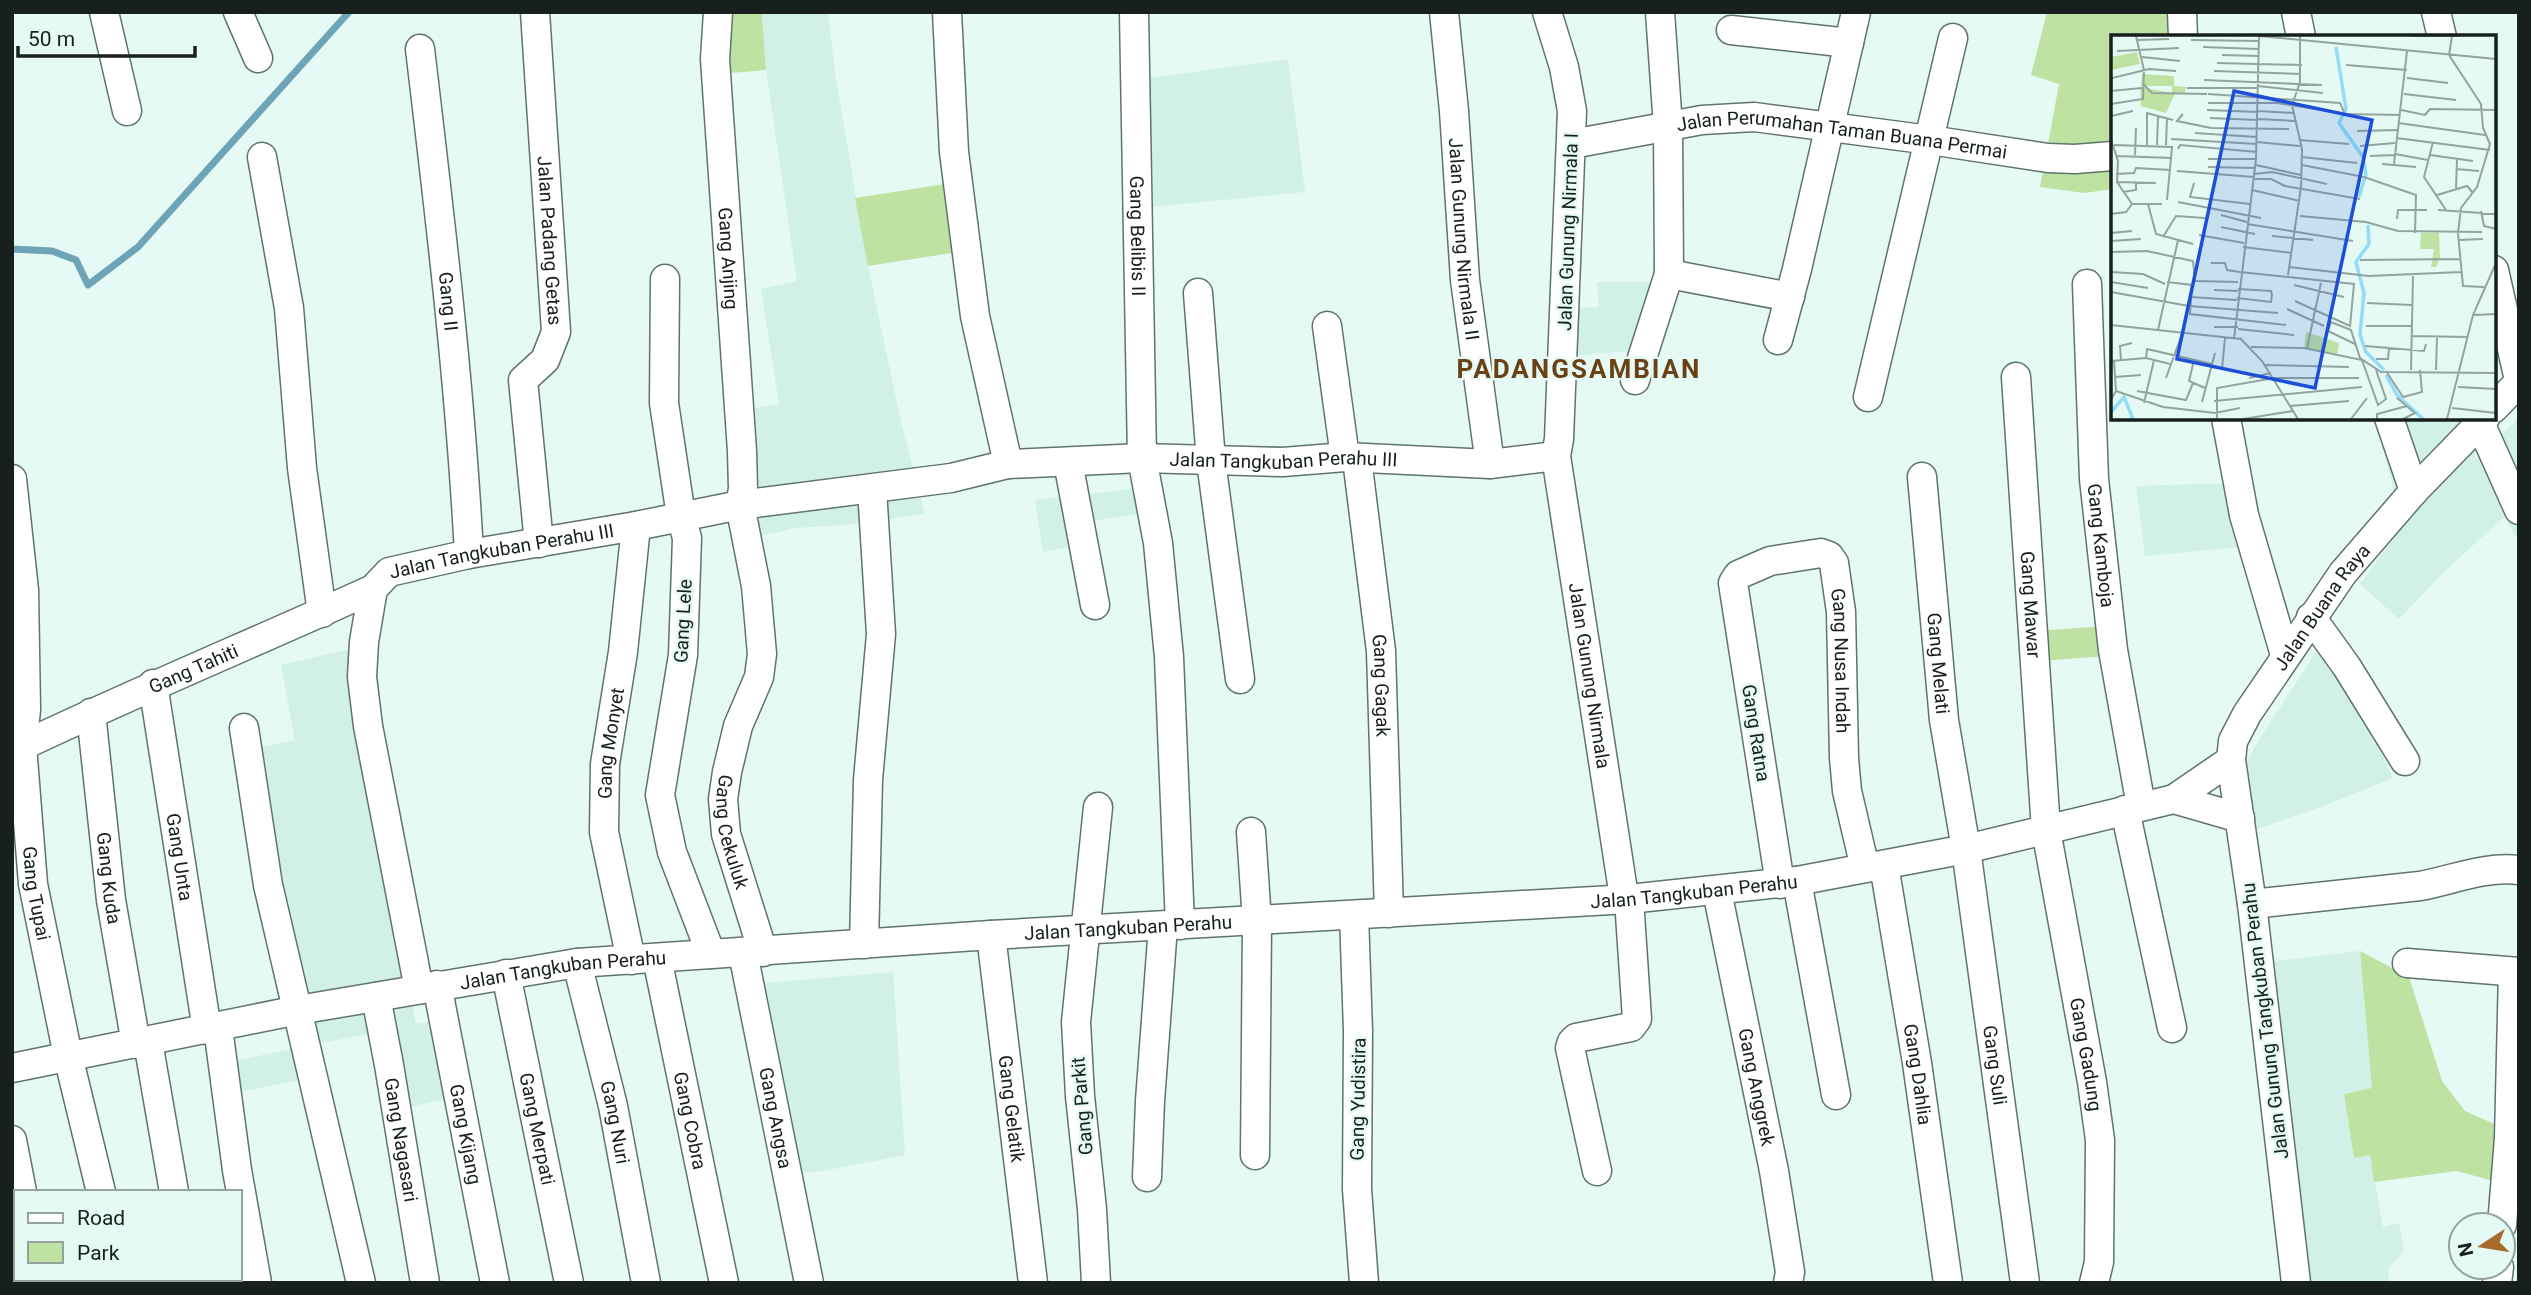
<svg xmlns="http://www.w3.org/2000/svg" width="2531" height="1295" font-family="Roboto,sans-serif">
<style>
.built{fill:#d1f0e8}
.green{fill:#bde2a2}
.lines{fill:none;stroke-linecap:round;stroke-linejoin:round}
.stream{stroke:#6da4b7;stroke-width:7}
.minor-casing{stroke:#60736e;stroke-width:31}
.minor{stroke:#fff;stroke-width:28}
.labels{text-anchor:middle;dominant-baseline:central;stroke-width:5;stroke-linejoin:round;paint-order:stroke}
.street-label{font-size:19px;fill:#18201e;stroke:#e5faf4}
.district-label{font-size:26px;font-weight:bold;letter-spacing:2px;fill:#694115;stroke:#e5faf4}
.inset-river{fill:none;stroke:#92dcf8;stroke-width:3.5}
.inset-road{fill:none;stroke:#93a39e;stroke-width:2}
.view{fill:#1d4ed8;fill-opacity:0.15;stroke:#1d4ed8;stroke-width:3.5}
.inset-edge{fill:none;stroke:#18201e;stroke-width:3.5}
</style>
<rect width="100%" height="100%" fill="#e5faf4"/>
<g class="built">
<polygon points="769,12 828,12 835,73 868,266 901,422 925,514 844,525 795,528 748,539 736,411 779,404 761,289 797,281 766,70 762,14"/>
<polygon points="1288,59 1305,192 1130,209 1135,80"/>
<polygon points="1597,282 1673,282 1673,298 1661,348 1571,356 1570,308 1599,307"/>
<polygon points="2376,418 2466,418 2476,459 2519,418 2519,534 2515,536 2505,516 2444,572 2399,619 2360,584 2402,527"/>
<polygon points="2230,483 2241,547 2145,556 2136,486"/>
<polygon points="1149,487 1151,512 1074,524 1078,545 1043,552 1035,500"/>
<polygon points="2324,640 2354,693 2393,778 2321,807 2237,836 2218,822 2255,746"/>
<polygon points="368,645 357,726 416,1024 433,1021 450,1098 386,1112 372,1033 297,1048 304,1079 219,1096 215,1065 296,1048 240,751 295,740 281,665"/>
<polygon points="2360,951 2372,1088 2344,1094 2354,1158 2370,1155 2383,1227 2399,1223 2404,1251 2388,1269 2389,1283 2296,1283 2259,963"/>
<polygon points="893,972 905,1155 823,1171 776,1176 743,985"/>
</g>
<g class="green">
<polygon points="724,12 769,12 762,14 766,70 718,74"/>
<polygon points="2047,12 2192,12 2192,37 2113,37 2113,189 2084,193 2040,187 2059,84 2031,75"/>
<polygon points="951,183 958,252 868,266 855,198"/>
<polygon points="2105,626 2107,656 2026,662 2022,632"/>
<polygon points="2360,951 2409,977 2442,1081 2465,1111 2510,1131 2508,1185 2457,1171 2374,1182 2370,1155 2354,1158 2344,1094 2372,1088"/>
</g>
<g class="lines">
<polyline class="stream" points="12,249 52,251 76,260 88,285 138,247 349,12"/>
<g class="minor-casing">
<g id="minor">
<polyline points="104,12 127,111"/>
<polyline points="238,12 258,58"/>
<path id="s1" d="M535 12 556 332 545 360 523 380 539 543"/>
<path id="s2" d="M718 12 715 59 742 451 743 489 740 505 756 586 762 654 759 677 738 726 727 772 723 799 726 834 763 952"/>
<polyline points="947,12 954,152 975,316 1008,464"/>
<path id="s3" d="M1134 12 1142 458 1158 543 1169 657 1180 925"/>
<path id="s4" d="M1444 12 1454 111 1465 280 1490 464"/>
<path id="s5" d="M1547 12 1564 67 1572 111 1559 439 1556 456 1624 897"/>
<polyline points="2182,12 2183,37"/>
<polyline points="2296,12 2301,37"/>
<polyline points="2436,12 2442,37"/>
<polyline points="1731,30 1849,43"/>
<path id="s6" d="M420 49C440 217 460 384 469 554"/>
<path id="s7" d="M1572 144 1702 120 1754 117 1930 140 2048 158 2075 159 2113 156"/>
<polyline points="262,157 289,308 302,468 322,613"/>
<polyline points="2494,270 2519,380"/>
<polyline points="1669,274 1790,297"/>
<polyline points="665,279 664,403 681,516 687,538 683,655 660,795 672,852 711,954"/>
<path id="s8" d="M2087 284 2094 479 2113 650 2141 806"/>
<polyline points="1198,293 1211,461 1240,679"/>
<polyline points="1327,326 1345,457"/>
<polyline points="1778,340 1797,269 1856,12"/>
<path id="s9" d="M2016 377 2046 830 2092 1082 2100 1140 2099 1262 2094 1283"/>
<polyline points="1635,380 1669,274 1668,127 1660,12"/>
<polyline points="1868,397 1953,38"/>
<polyline points="2494,408 2519,382"/>
<polyline points="2226,418 2244,515 2285,655"/>
<polyline points="2389,418 2414,491"/>
<polyline points="2480,423 2519,510"/>
<path id="s10" d="M1357 459 1381 651 1389 913"/>
<polyline points="1068,462 1095,605"/>
<path id="s11" d="M1922 477 1944 720 1966 849 2025 1283"/>
<path id="s12" d="M12 479 24 590 26 710 22 746 33 884 68 1056 101 1192"/>
<polyline points="2311,617 2347,667 2405,761"/>
<path id="s13" d="M153 684 207 1030"/>
<path id="s14" d="M91 713 111 900 136 1044"/>
<polyline points="244,728 268,885 361,1283"/>
<path id="s15" d="M12 747 22 746C138 691 256 642 373 589"/>
<polyline points="2174,799 2231,760"/>
<polyline points="2125,810 2172,1028"/>
<polyline points="1251,832 1257,921 1255,1155"/>
<path id="s16" d="M1884 865 1917 1063 1948 1283"/>
<polyline points="1797,881 1836,1095"/>
<path id="s17" d="M1780 884 1733 583 1738 575 1770 561 1821 553 1829 556 1834 563 1841 612 1844 758 1847 791 1865 868"/>
<path id="s18" d="M1717 891 1774 1171 1790 1272 1788 1283"/>
<path d="M2252 904 2420 886C2453 880 2484 866 2519 870"/>
<polyline points="1354,915 1358,1031 1357,1189 1364,1283"/>
<path id="s19" d="M991 935 1033 1283"/>
<polyline points="864,944 868,780 881,634 872,489"/>
<path id="s20" d="M743 953 809 1283"/>
<path id="s21" d="M657 958 724 1283"/>
<path id="s22" d="M631 960 604 832 605 764 623 652 636 526"/>
<path id="s23" d="M577 963 613 1106 646 1283"/>
<polyline points="2407,963 2519,972"/>
<path id="s24" d="M506 974 569 1283"/>
<path id="s25" d="M437 985 495 1283"/>
<path id="s26" d="M419 989 368 726 362 677 364 642 373 589 389 572 469 554 636 526 740 505 951 478 1008 464 1142 458 1283 462 1345 457 1490 464 1556 456"/>
<path id="s27" d="M376 997 389 1065 425 1283"/>
<polyline points="218,1028 237,1170 257,1283"/>
<polyline points="148,1042 174,1192"/>
<path id="s28" d="M12 1068 298 1010 577 963 991 935 1629 899 1797 881 1966 849 2174 799 2240 818"/>
<polyline points="12,1140 22,1192"/>
<polyline points="1597,1171 1570,1048 1572,1042 1576,1038 1631,1027 1637,1019 1629,899"/>
<polyline points="1147,1177 1150,1101 1163,926"/>
<polyline points="2502,1225 2509,1138 2513,972"/>
<polyline points="38,1279 39,1283"/>
<polyline points="123,1279 123,1283"/>
<polyline points="189,1279 189,1283"/>
<polyline points="1096,1283 1092,1209 1080,1096 1076,1022 1098,807"/>
<path id="s29" d="M2296 1283 2252 904 2231 760 2233 741 2247 714 2343 573 2414 491 2485 418"/>
<polyline points="2497,1283 2499,1267"/>
</g>
</g>
<use href="#minor" class="minor"/>
</g>
<g class="labels">
<g class="street-label">
<text stroke="none"><textPath href="#s7" startOffset="273">Jalan Perumahan Taman Buana Permai</textPath></text>
<text transform="translate(1568 232) rotate(-88)">Jalan Gunung Nirmala I</text>
<text stroke="none"><textPath href="#s3" startOffset="224">Gang Belibis II</textPath></text>
<text stroke="none"><textPath href="#s4" startOffset="228">Jalan Gunung Nirmala II</textPath></text>
<text stroke="none"><textPath href="#s1" startOffset="229">Jalan Padang Getas</textPath></text>
<text stroke="none"><textPath href="#s2" startOffset="247">Gang Anjing</textPath></text>
<text stroke="none"><textPath href="#s6" startOffset="254">Gang II</textPath></text>
<text stroke="none"><textPath href="#s26" startOffset="1334">Jalan Tangkuban Perahu III</textPath></text>
<text stroke="none"><textPath href="#s8" startOffset="262">Gang Kamboja</textPath></text>
<text stroke="none"><textPath href="#s26" startOffset="544">Jalan Tangkuban Perahu III</textPath></text>
<text stroke="none"><textPath href="#s9" startOffset="228">Gang Mawar</textPath></text>
<text stroke="none"><textPath href="#s29" startOffset="707">Jalan Buana Raya</textPath></text>
<text transform="translate(683 621) rotate(-87)">Gang Lele</text>
<text stroke="none"><textPath href="#s17" startOffset="516">Gang Nusa Indah</textPath></text>
<text stroke="none"><textPath href="#s11" startOffset="187">Gang Melati</textPath></text>
<text stroke="none"><textPath href="#s15" startOffset="198">Gang Tahiti</textPath></text>
<text stroke="none"><textPath href="#s5" startOffset="670">Jalan Gunung Nirmala</textPath></text>
<text stroke="none"><textPath href="#s10" startOffset="228">Gang Gagak</textPath></text>
<text transform="translate(1756 733) rotate(81)">Gang Ratna</text>
<text stroke="none"><textPath href="#s22" startOffset="220">Gang Monyet</textPath></text>
<text stroke="none"><textPath href="#s2" startOffset="830">Gang Cekuluk</textPath></text>
<text stroke="none"><textPath href="#s13" startOffset="175">Gang Unta</textPath></text>
<text stroke="none"><textPath href="#s14" startOffset="166">Gang Kuda</textPath></text>
<text stroke="none"><textPath href="#s28" startOffset="1694">Jalan Tangkuban Perahu</textPath></text>
<text stroke="none"><textPath href="#s12" startOffset="416">Gang Tupai</textPath></text>
<text stroke="none"><textPath href="#s28" startOffset="1127">Jalan Tangkuban Perahu</textPath></text>
<text stroke="none"><textPath href="#s28" startOffset="560">Jalan Tangkuban Perahu</textPath></text>
<text transform="translate(2265 1021) rotate(-97)">Jalan Gunung Tangkuban Perahu</text>
<text stroke="none"><textPath href="#s9" startOffset="682">Gang Gadung</textPath></text>
<text stroke="none"><textPath href="#s11" startOffset="593">Gang Suli</textPath></text>
<text stroke="none"><textPath href="#s16" startOffset="212">Gang Dahlia</textPath></text>
<text stroke="none"><textPath href="#s18" startOffset="200">Gang Anggrek</textPath></text>
<text transform="translate(1358 1099) rotate(-89)">Gang Yudistira</text>
<text transform="translate(1082 1106) rotate(-95)">Gang Parkit</text>
<text stroke="none"><textPath href="#s19" startOffset="175">Gang Gelatik</textPath></text>
<text stroke="none"><textPath href="#s20" startOffset="168">Gang Angsa</textPath></text>
<text stroke="none"><textPath href="#s21" startOffset="166">Gang Cobra</textPath></text>
<text stroke="none"><textPath href="#s23" startOffset="164">Gang Nuri</textPath></text>
<text stroke="none"><textPath href="#s24" startOffset="158">Gang Merpati</textPath></text>
<text stroke="none"><textPath href="#s25" startOffset="152">Gang Kijang</textPath></text>
<text stroke="none"><textPath href="#s27" startOffset="145">Gang Nagasari</textPath></text>
</g>
<g class="district-label">
<text x="1579" y="369">PADANGSAMBIAN</text>
</g>
</g>
<g transform="translate(2111 35)">
<rect width="385" height="385" fill="#e5faf4"/>
<path d="M26 17 29 29 0 35V22ZM31 39 63 41V51L75 52 74 59H64L55 78 30 71 29 52 61 58V51H30ZM310 198H328L329 222 325 232H320L323 214H309ZM195 297 228 308 226 320 193 313Z" fill="#bde2a2"/>
<path class="inset-river" d="M225 12 235 74 228 88 252 122 255 139 248 162M257 190 258 209 245 227 253 258 249 300 255 317 273 335M275 340 286 360 312 384M0 377 13 362 22 384"/>
<path class="inset-road" d="M149 1 385 24M299 1H348M341 1 338 20 370 69 372 93 379 109 366 152 350 173 347 198 352 251 373 252M26 5 58 4M80 5 147 6M92 12 147 14M6 16 68 13M111 20 147 21M31 22 69 26M106 28 191 30M235 30 296 35M103 36 190 39M296 43 337 48M93 45 211 50M33 50 41 58 96 59M147 51 212 58M31 53 0 56 1 43 38 34 65 36M76 53H147M97 59 229 68 233 77M293 59 345 65M97 68H166L236 79 289 80M0 69 32 64 33 35 25 1M96 75 147 77M290 75 314 80 319 74 385 75M147 76 183 78M72 79 66 86 100 93 178 94M0 81 22 76M99 83 147 85M147 84 184 86M287 88 374 100M246 96 286 95M84 98 146 102M285 103 379 115M60 104 146 109M0 105 7 126 6 147 21 169M188 105 238 109M146 107 189 111M322 107 313 142 335 175M3 110 61 112 56 165M36 110V78L62 85M46 110 47 81M55 110 56 83M249 111 284 108M67 114 69 110 146 117M284 119 317 125M24 120 25 93M319 120 362 126M6 121 61 123M259 121 284 120M191 122 246 128M97 124H145M271 129 305 132M283 129 296 16M145 130 190 140M191 130 253 142 305 160 304 198M97 132 144 133M345 134 368 136M66 136 143 142M5 139 23 138 25 133 60 135M143 139 161 137 216 149M142 144H160L174 151 249 164M6 147 45 148M83 148 79 162 139 169M345 154 346 124M141 155 189 166M12 157 25 155V147M326 160 356 151 362 158M67 167 150 183M21 169H51M37 169 45 199 82 209M327 175 385 179M370 176 373 191 385 194M0 179 15 177 21 169M110 180 136 187M189 181 255 187 287 196 371 197M286 184 287 175H316M136 189 242 206M110 192 144 199M0 198 21 196M88 200 133 208M161 201 202 205M52 202 65 181 94 183M347 205 372 204M0 206 30 204M132 212 181 218M0 217 36 216 82 226 84 246 127 247M249 225 349 224M100 228H114L116 235 129 237M178 232 258 241 350 237M0 237 32 239 54 249M129 237 243 249 239 291 184 266M177 240 190 152 191 114 181 70 189 47V1M0 247 37 253M56 247 81 250 79 279 175 290M183 250 233 262M103 255 127 256M0 257 78 271 167 278M79 262 126 265M126 263 160 267 161 260 160 256 127 254M256 268 301 270M176 274 213 291M363 280 385 279M0 290 130 304M255 291H301M103 292H127M127 294 183 300M47 295 67 205M300 301 357 302M129 303 151 326 187 384M123 304 145 124 148 1M244 309 217 296 220 287 240 295 249 323 270 337 385 338M254 311 313 316 315 309M140 312 193 313 251 325 267 370 275 364 265 335M196 313 210 248M35 323 36 314 101 329M265 324H277L278 313M10 325 9 311 21 308M83 325 78 346 94 353M0 326 35 323 59 329M154 330 238 332M111 334 114 303M300 335 302 241M325 335 326 303M275 336 292 362 311 357 309 335M4 342 30 340M55 343 71 299M138 343 160 338M347 352 385 354M5 356 52 372 104 378 129 373M26 356 75 365 82 348M286 363 304 378 292 384M0 364 5 356 3 326M103 366 251 352M91 367 104 318M33 368 43 325M179 371 238 366M341 373 385 378M106 384V353L163 343H248M132 384 182 376M240 384 256 363M266 384V379L296 371M336 384 362 280 385 228"/>
<path class="view" d="M123 56 261 85 204 353 66 324Z"/>
<rect width="385" height="385" class="inset-edge"/>
</g>
<rect width="2531" height="1295" fill="none" stroke="#18201e" stroke-width="28"/>
<rect x="14" y="1190" width="228" height="91" fill="#e5faf4" stroke="#93a39e" stroke-width="2"/>
<rect x="28" y="1213" width="35" height="10" fill="#ffffff" stroke="#93a39e" stroke-width="2"/>
<text x="77" y="1225" font-size="21" fill="#18201e">Road</text>
<rect x="28" y="1242" width="35" height="21" fill="#bde2a2" stroke="#93a39e" stroke-width="2"/>
<text x="77" y="1260" font-size="21" fill="#18201e">Park</text>
<g transform="translate(2482 1246) rotate(258)"><circle r="33" fill="#e5faf4" stroke="#93a39e" stroke-width="2"/>
<path d="M0-5L12 26L0 18L-12 26Z" fill="#a76c2d"/>
<text y="-10" font-size="19" font-weight="bold" text-anchor="middle" fill="#18201e">N</text>
</g>
<path d="M18 46v10h177v-10" fill="none" stroke="#18201e" stroke-width="3.5"/>
<text x="28" y="46" font-size="21" fill="#18201e" stroke="#e5faf4" stroke-width="5" paint-order="stroke">50 m</text>
</svg>
